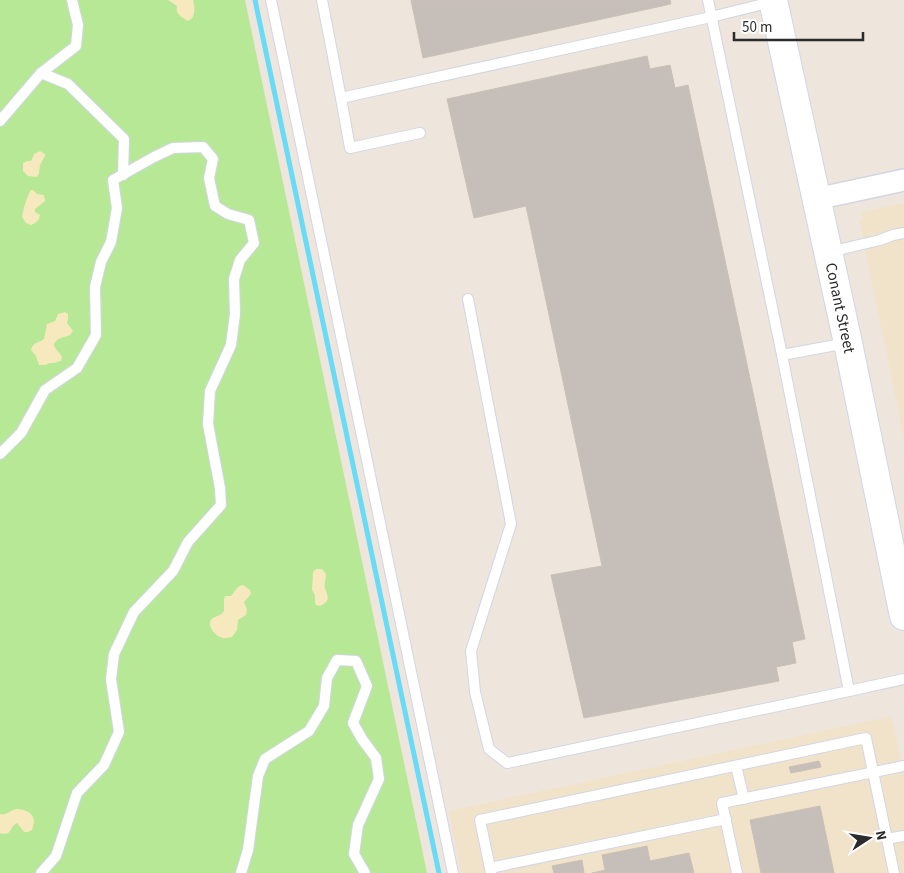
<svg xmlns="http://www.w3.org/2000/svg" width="904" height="873" font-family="'Source Sans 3',sans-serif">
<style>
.education{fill:#f1e2ca}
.green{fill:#b7e895}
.sand{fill:#f5e9bd}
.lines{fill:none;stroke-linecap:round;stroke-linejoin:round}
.stream{stroke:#68dbf7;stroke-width:5}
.building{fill:#c6bfb9;stroke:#cac1b5}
.lane-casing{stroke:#d1d6e5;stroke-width:12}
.street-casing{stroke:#d1d6e5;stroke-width:24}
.secondary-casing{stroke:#d1d6e5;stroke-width:30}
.lane{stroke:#fff;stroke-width:10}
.street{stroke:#fff;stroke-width:21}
.secondary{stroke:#fff;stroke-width:28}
.labels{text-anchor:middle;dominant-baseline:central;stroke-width:4;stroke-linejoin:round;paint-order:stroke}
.street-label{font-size:16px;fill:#2b2b2b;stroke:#fff}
</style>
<rect width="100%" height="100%" fill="#eee5dc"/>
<g class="education">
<polygon points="904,203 904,438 859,220 863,219 862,212"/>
<polygon points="888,717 893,722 904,777 904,873 461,873 449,811"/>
</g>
<polygon class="green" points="0,0 245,0 427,873 0,873"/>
<g class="sand">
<path d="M168 0H193C195 7 196 18 188 21 181 17 175 14 177 6Z"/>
<polygon points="40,151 45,154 45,156 40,165 39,173 37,177 28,176 23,171 23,163 27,161 31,161 34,154"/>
<path d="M31 190H33L37 194 44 195 45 201 35 209V212L40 215C39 221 36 223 31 225L26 223 22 217C23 211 27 195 31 190Z"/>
<path d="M65 312 68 314V319L67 323 73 331 70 335C63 338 58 337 54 344 54 349 60 352 62 357L61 361 54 363H49L46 365H39L36 356 31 350C34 341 37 344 44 339L47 324 55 321 58 314Z"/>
<path d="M316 569H322L326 574C326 579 324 583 325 588 328 597 331 601 320 606L316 605 315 603V595L312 590 313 572Z"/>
<path d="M243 585 250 590 251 594 244 602 247 609 246 615 238 620 237 630 232 637C228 638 224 639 220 637 215 635 207 626 211 620 213 616 220 617 224 611V599L225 596H231C235 592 236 586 243 585Z"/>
<path d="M17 809C30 810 38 816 32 830L28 832H24L17 823C9 826 13 837 0 833V814C6 816 10 810 17 809Z"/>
</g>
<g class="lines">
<polyline class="stream" points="255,0 439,873"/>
</g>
<g class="building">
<polygon points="411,0 670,0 671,4 423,58"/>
<polygon points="647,56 650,69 670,65 675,88 688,85 805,639 792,642 796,663 776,667 779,681 584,718 551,575 602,566 526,206 474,218 447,99"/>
<polygon points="819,761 821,767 791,773 789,767"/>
<polygon points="820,806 834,873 761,873 750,820"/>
<polygon points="647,846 650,861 689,853 694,873 592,873 605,870 602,855"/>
<polygon points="582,860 584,873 554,873 552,866"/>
</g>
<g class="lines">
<g class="lane-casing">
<g id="lane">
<polyline points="271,0 453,873"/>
<polyline points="322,0 341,98 711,17 772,2"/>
<polyline points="41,73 68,84 124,139 123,175"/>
<polyline points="341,98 350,148 420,133"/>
<polyline points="0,121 41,73 76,46 78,25 72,0"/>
<polyline points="829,252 880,240 893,235 904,233"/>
<polyline points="468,299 511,524 471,651 475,692 489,749 507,763 849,691 782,355 708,0"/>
<polyline points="782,355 847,343"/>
<polyline points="0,454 21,433 45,390 77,368 96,335 95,287 101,262 111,242 117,208 113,180 154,157 173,148 203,147 213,159 209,178 215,206 228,214 249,220 254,243 240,260 234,279 235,314 231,345 210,391 208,424 220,488 221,505 188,542 173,571 134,612 114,654 111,679 119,732 104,765 77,793 56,856 41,873"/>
<polyline points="849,691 904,679"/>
<polyline points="736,766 744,799"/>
<polyline points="887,839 904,836"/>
<polyline points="490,868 726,819"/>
<polyline points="241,873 248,850 258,776 265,759 309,731 324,706 327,678 337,660 356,661 367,686 353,723 362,739 376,758 379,779 358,825 354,854 365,873"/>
<polyline points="491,873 480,820 866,738 894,873"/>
<polyline points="737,873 722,803 904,766"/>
</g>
</g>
<g class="street-casing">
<polyline id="street" points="816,199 904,180"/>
</g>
<g class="secondary-casing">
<polyline id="secondary" points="773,0 848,343 904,616"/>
</g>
<use href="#lane" class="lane"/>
<use href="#street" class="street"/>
<use href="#secondary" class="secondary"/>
</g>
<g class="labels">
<g class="street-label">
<text transform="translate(840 308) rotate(78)">Conant Street</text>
</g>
</g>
<g transform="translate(869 838) rotate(78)" stroke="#ffffff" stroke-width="4" paint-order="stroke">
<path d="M0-4L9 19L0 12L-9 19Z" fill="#2b2b2b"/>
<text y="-8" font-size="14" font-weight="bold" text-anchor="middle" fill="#2b2b2b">N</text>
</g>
<path d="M734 32v8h129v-8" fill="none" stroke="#2b2b2b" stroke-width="2.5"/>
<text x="742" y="32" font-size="15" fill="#2b2b2b" stroke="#ffffff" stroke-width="4" paint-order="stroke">50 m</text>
</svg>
